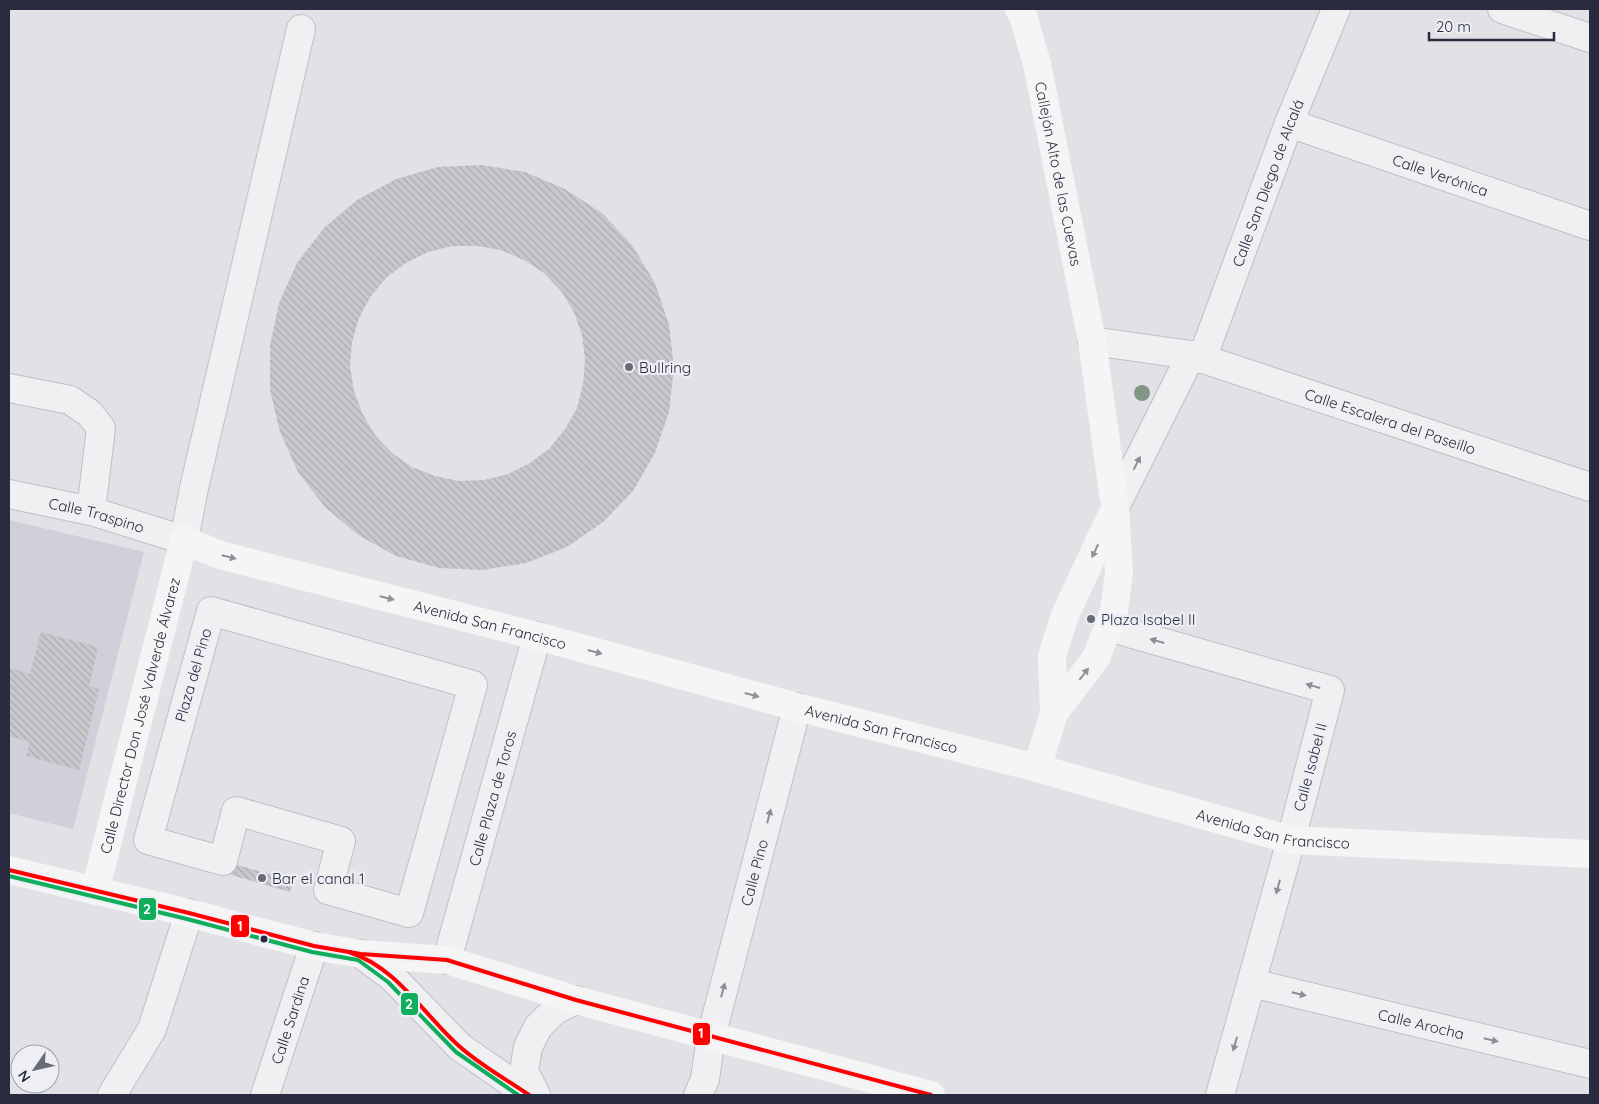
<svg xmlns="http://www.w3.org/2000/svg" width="1599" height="1104" font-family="Quicksand,sans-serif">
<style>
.built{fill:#cfd0d9}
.building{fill:url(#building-back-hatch);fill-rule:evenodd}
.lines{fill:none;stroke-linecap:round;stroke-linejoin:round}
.street-casing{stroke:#bfbfc4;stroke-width:30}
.street{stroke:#f0f0f2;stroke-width:28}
.secondary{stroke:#f5f5f6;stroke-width:28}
.bus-1-casing{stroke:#eeeff5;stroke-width:8}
.bus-2-casing{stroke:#eeeff5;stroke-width:8}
.bus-1{stroke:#f00;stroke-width:4}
.bus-2{stroke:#0fad5c;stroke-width:4}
.tree{fill:#839686}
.oneway{fill:#8c8e98}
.oneway2{fill:#8e909a}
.poi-dot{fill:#696b79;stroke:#eeeff5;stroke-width:2}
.bus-dot{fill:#282b3e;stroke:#eeeff5;stroke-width:2}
.labels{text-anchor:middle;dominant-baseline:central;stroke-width:4.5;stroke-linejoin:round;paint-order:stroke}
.street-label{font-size:15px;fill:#282b3e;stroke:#eeeff5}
.poi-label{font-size:15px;fill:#282b3e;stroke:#eeeff5;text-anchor:start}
.line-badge{stroke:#eeeff5;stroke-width:2}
.badge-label{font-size:14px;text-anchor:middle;font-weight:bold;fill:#fff}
</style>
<defs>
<pattern id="building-back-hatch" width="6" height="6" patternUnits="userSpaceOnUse" patternTransform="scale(1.25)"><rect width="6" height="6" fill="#c7c7cc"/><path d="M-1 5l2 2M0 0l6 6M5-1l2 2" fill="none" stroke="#ababb0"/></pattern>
</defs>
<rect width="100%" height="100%" fill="#e1e1e6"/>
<polygon class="built" points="9,520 144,552 73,829 9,813"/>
<g class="building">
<path d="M482 165 525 172 565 189 602 213 632 245 655 283 669 325 674 368 669 412 655 453 633 491 603 522 567 547 526 563 483 570 439 568 396 556 358 535 325 507 298 472 280 432 270 390V345L279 303 297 263 324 228 357 200 396 179 438 167ZM452 246H477L501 250 524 260 544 273 561 291 574 312 582 335 585 360 583 384 577 408 565 429 550 448 530 463 508 474 484 480 459 481 435 476 412 467 392 453 375 435 362 413 354 391 350 366 352 342 359 318 371 296 387 277 406 263 428 252Z"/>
<polygon points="41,632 98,647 89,686 99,689 79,770 26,756 30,742 9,736 9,668 30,674"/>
<polygon points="234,864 293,881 290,892 231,875"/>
</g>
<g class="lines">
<g class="street-casing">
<g id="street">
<polyline points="1502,9 1590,38"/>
<path id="s1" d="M1289 123 1590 226"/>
<path id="s2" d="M1092 341 1191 355 1590 487"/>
<path id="s3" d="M1202 359 1289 123 1336 9"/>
<polyline points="9,388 70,400 89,413 101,428 91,511"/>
<path id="s4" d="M9 494 91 511 184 540 194 488 301 29"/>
<polyline points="1115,507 1191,355"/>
<polygon points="211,611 473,685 409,913 328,890 341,841 236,811 223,861 148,840"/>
<polyline points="1108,627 1330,690 1291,840 1220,1095"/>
<polyline points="361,954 392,977 460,1047 529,1095"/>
<path id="s5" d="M447 960 537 636"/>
<path id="s6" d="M1252 983 1590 1064"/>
<polyline points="112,1095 152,1029 189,913"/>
<path id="s7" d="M265 1095 314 946"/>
<polyline points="536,1095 524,1071 528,1047 538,1027 555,1010 576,1000"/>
<path id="s8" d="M698 1095 705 1079 711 1037 797 707"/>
</g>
</g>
<use href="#street" class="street"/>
<g class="secondary">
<path id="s9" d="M1019 9 1023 16 1037 64 1092 341 1115 507 1119 573 1114 611 1096 658 1054 713"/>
<polyline points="1037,768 1054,713 1052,656 1065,615 1114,510"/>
<polyline points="9,870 189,913 314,946 361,954 447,960 576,1000 931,1095"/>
<path id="s10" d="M95 891 184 540 220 555 537 636 797 707 1037 768 1291 840 1590 854"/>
</g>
<g class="bus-1-casing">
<g id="bus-1">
<polyline points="9,870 189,913 314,946 361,954 447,960 576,1000 931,1095"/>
<path d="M349 952C398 968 423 1014 459 1046 480 1065 506 1079 529 1095"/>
</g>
</g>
<g class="bus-2-casing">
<polyline id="bus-2" points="9,876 187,919 312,952 358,960 388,982 456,1052 518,1095"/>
</g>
<use href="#bus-1" class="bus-1"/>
<use href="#bus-2" class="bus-2"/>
</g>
<circle class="tree" cx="1142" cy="393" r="8"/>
<defs><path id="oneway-solid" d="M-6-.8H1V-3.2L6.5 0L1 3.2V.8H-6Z" transform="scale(1.25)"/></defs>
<g class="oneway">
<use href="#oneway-solid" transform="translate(1137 463) rotate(-63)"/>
<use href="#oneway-solid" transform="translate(1157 641) rotate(-164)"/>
<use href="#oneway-solid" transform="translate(1313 686) rotate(-164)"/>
<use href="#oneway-solid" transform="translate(769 816) rotate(-75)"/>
<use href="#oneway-solid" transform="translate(1278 887) rotate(105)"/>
<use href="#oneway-solid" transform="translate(723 990) rotate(-75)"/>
<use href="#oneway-solid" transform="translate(1299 994) rotate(13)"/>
<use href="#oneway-solid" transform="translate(1491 1040) rotate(13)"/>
<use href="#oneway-solid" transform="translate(1235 1044) rotate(106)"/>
</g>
<g class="oneway2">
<use href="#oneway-solid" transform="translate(1095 551) rotate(115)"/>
<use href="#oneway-solid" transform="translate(229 557) rotate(14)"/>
<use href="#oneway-solid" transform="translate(387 598) rotate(14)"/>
<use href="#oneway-solid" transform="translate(595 652) rotate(15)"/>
<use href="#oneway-solid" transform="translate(1084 674) rotate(-52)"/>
<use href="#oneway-solid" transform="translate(752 695) rotate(15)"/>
</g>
<g class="poi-dot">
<circle cx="629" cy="367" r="5"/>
<circle cx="1091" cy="619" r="5"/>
<circle cx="262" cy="878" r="5"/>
</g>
<circle class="bus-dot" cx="264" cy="939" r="4.5"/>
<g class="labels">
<g class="street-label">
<text stroke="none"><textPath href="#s9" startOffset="170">Callejón Alto de las Cuevas</textPath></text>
<text stroke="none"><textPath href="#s1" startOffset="160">Calle Verónica</textPath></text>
<text stroke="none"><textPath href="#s3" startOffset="188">Calle San Diego de Alcalá</textPath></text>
<text stroke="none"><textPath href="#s2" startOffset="310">Calle Escalera del Paseillo</textPath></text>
<text stroke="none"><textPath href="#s4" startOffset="90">Calle Traspino</textPath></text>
<text stroke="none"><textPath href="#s10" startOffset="680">Avenida San Francisco</textPath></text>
<text transform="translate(193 675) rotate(-74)">Plaza del Pino</text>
<text stroke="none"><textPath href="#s10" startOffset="181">Calle Director Don José Valverde Álvarez</textPath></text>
<text stroke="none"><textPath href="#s10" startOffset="1085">Avenida San Francisco</textPath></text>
<text transform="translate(1310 767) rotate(-75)">Calle Isabel II</text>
<text stroke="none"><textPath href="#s5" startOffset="168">Calle Plaza de Toros</textPath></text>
<text stroke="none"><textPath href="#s10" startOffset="1490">Avenida San Francisco</textPath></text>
<text stroke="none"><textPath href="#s8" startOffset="230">Calle Pino</textPath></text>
<text stroke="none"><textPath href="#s7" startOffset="79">Calle Sardina</textPath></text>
<text stroke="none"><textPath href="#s6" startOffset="174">Calle Arocha</textPath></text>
</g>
<g class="poi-label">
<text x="639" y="367">Bullring</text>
<text x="1101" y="619">Plaza Isabel II</text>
<text x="272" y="878">Bar el canal 1</text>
</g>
</g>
<g class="line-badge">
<rect x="138" y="897" width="19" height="24" rx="5" fill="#0fad5c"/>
<rect x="230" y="914" width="20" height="24" rx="5" fill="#f00"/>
<rect x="400" y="992" width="19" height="24" rx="5" fill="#0fad5c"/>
<rect x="692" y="1022" width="19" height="24" rx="5" fill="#f00"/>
</g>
<g class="badge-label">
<text x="147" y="914">2</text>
<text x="240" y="931">1</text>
<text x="409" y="1009">2</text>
<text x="701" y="1038">1</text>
</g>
<rect width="1599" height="1104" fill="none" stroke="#282b3e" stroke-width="20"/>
<g transform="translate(35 1069) rotate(236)"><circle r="24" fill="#eeeff5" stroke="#9fa1ac"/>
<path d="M0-4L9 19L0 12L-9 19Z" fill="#696b79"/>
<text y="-8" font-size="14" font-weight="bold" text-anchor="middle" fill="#282b3e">N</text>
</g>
<path d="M1429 32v8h125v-8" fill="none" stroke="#282b3e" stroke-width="2.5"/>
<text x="1436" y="32" font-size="15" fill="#282b3e" stroke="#eeeff5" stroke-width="4" paint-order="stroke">20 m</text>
</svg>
